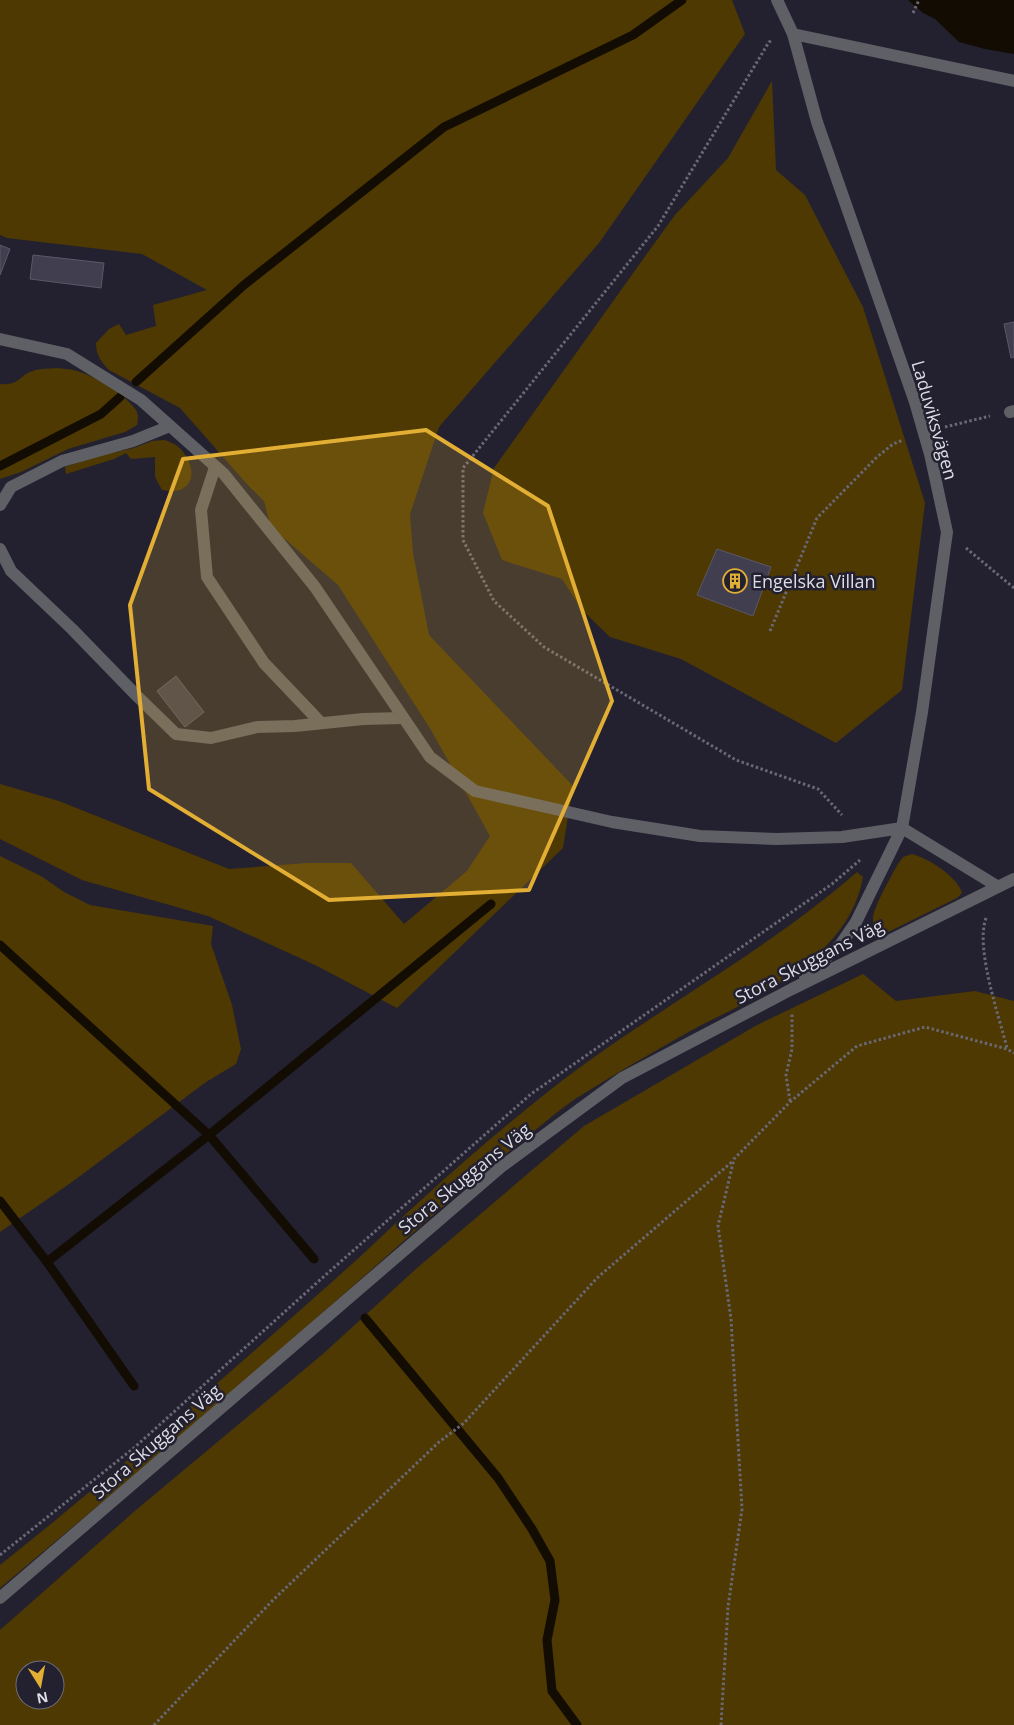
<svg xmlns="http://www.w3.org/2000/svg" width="1014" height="1725" font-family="'Open Sans',sans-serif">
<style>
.green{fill:#4e3902;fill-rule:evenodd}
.water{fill:#120c03}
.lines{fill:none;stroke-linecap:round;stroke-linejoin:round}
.stream{stroke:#120c03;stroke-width:9}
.building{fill:#413f4f;stroke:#5a5869}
.path{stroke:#696875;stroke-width:3;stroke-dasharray:2.5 2.5;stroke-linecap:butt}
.lane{stroke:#5f5f66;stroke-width:12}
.street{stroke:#5f5f66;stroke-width:12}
.marked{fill:#e2ae34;fill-opacity:0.2;stroke:#e2ae34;stroke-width:4;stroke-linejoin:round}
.labels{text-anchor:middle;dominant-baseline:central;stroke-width:5;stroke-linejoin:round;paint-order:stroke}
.street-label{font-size:18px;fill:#dddde6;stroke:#232130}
.poi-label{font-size:18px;fill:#dddde6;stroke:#232130;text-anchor:start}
</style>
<rect width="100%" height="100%" fill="#232130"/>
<g class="green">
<path d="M0 0H732L745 34 599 243 439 427 410 514 413 553 429 635 573 786 563 848 397 1008 317 966 208 916 82 880 0 839V784L59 801 229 869 307 863H351L404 924 467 871 490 836 431 730 338 585 271 527 264 501 246 483 180 408 109 370C101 362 96 355 96 343L109 329 119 324 126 335 156 326 153 305 207 290 142 254 7 238 0 235Z"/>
<polygon points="772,81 776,170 805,195 863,307 925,503 902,690 836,743 681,659 610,637 582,610 562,579 502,560 483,513 494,468 651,248 675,215 728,158"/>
<path d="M57 368C64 369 71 369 77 371 95 376 125 394 136 410 139 415 138 420 137 425L125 432 68 449 21 472 0 479V384C20 386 19 375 33 371 40 368 50 369 57 368Z"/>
<path d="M165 440C169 442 173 443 176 445 189 454 200 480 182 489 177 492 168 491 162 490L155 477V457L131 459 126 453 114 459 66 474 65 467 97 456 134 448 152 441Z"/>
<path d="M912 854C928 858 958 877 962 893L957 898 886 933 880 934C876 930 873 925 873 920 872 909 892 875 898 864L903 857Z"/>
<polygon points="0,856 41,876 64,892 90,905 213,926 211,944 232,1005 241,1049 236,1064 206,1082 72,1182 0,1232"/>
<path d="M857 872 863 877C849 958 757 996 692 1030 653 1052 613 1075 575 1099 555 1113 536 1130 517 1145 458 1192 402 1243 345 1293 231 1393 116 1491 0 1588V1565C117 1472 230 1373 342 1273 368 1250 393 1225 419 1202 461 1163 505 1126 550 1090 648 1013 762 955 857 872Z"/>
<path d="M863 974 896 1001 975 991 1014 1001V1725H0V1630L136 1510 324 1353 417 1268 584 1126 757 1025ZM25 1670H55V1700H25Z"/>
</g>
<polygon class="water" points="908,0 1014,0 1014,54 985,49 959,42 935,19 923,13"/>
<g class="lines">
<g class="stream">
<polyline points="136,382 244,285 444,127 633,35 682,0"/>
<polyline points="0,466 101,414 120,397"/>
<polyline points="0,945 209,1135 314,1259"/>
<polyline points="0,1201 47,1262"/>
<polyline points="365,1318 498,1478 532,1529 550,1561 555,1600 547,1640 552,1691 577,1725"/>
<polyline points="134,1386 47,1262 209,1135 491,904"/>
</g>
</g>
<g class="building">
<polygon points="0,245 10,249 0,275"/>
<polygon points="33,255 104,263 101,288 30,279"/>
<polygon points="1014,322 1014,357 1011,358 1004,324"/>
<polygon points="717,549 771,567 753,616 697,595"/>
<polygon points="176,676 204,712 185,727 157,691"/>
</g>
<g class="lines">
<g class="path">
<polyline points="913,13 919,0"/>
<polyline points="771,41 769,42 658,226 463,468 463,540 494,601 544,647 736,760 818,789 842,815"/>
<polyline points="945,427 990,416"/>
<polyline points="966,548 1014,588"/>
<polyline points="770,631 817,518 877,457 893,444 903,440"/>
<path d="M986 918C975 948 999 1016 1007 1048"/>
<polyline points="790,1101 786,1075 792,1049 792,1014"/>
<polyline points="0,1555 135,1447 321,1279 531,1094 832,884 860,860"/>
<polyline points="154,1725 273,1600 439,1442 464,1423 597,1278 733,1161"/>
<polyline points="721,1725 728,1607 742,1509 731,1319 718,1226 734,1159 790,1102 857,1046 925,1027 1007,1049 1014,1053"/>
</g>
<g class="lane">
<polyline points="0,339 67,354 141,400 224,474 315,587 430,757 475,791 612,822 700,836 777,839 842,837 902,828"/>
<polyline points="1010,412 1014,411"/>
<polyline points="215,467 201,510 207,577 264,663 321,723"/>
<polyline points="0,505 11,487 62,461 133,441 170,426"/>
<polyline points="0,549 11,571 72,629 137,696 176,734 211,738 257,727 295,726 363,719 403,718"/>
</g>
<g class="street">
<polyline points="777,0 793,34 1014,81"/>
<polyline points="793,34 817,122 915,402 930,454 947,532 922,712 902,828 856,922 841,944 805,977"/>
<polyline points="902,828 997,886"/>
<polyline points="0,1598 501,1167 622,1078 792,989 1014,879"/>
</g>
</g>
<path class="marked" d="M426 430 548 506 612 701 529 890 329 900 149 789 130 605 183 459Z"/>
<defs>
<g id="building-ring" transform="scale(1.25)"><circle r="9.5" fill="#232130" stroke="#e2ae34" stroke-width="1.5"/><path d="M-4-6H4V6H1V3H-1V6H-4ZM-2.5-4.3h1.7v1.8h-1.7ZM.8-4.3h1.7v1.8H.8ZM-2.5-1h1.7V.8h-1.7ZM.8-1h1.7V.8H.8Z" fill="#e2ae34"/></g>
</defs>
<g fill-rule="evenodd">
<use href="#building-ring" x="735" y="581"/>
</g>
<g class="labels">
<g class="street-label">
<text transform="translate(935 420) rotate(74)">Laduviksvägen</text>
<text transform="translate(809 961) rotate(-27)">Stora Skuggans Väg</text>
<text transform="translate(464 1178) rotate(-39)">Stora Skuggans Väg</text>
<text transform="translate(156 1441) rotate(-41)">Stora Skuggans Väg</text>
</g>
<g class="poi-label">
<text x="752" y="581">Engelska Villan</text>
</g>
</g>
<g transform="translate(40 1685) rotate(169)"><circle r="24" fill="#232130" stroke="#6d6c79"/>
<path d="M0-4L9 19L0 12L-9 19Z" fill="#e2ae34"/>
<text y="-8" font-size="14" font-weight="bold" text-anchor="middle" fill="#dddde6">N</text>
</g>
</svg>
